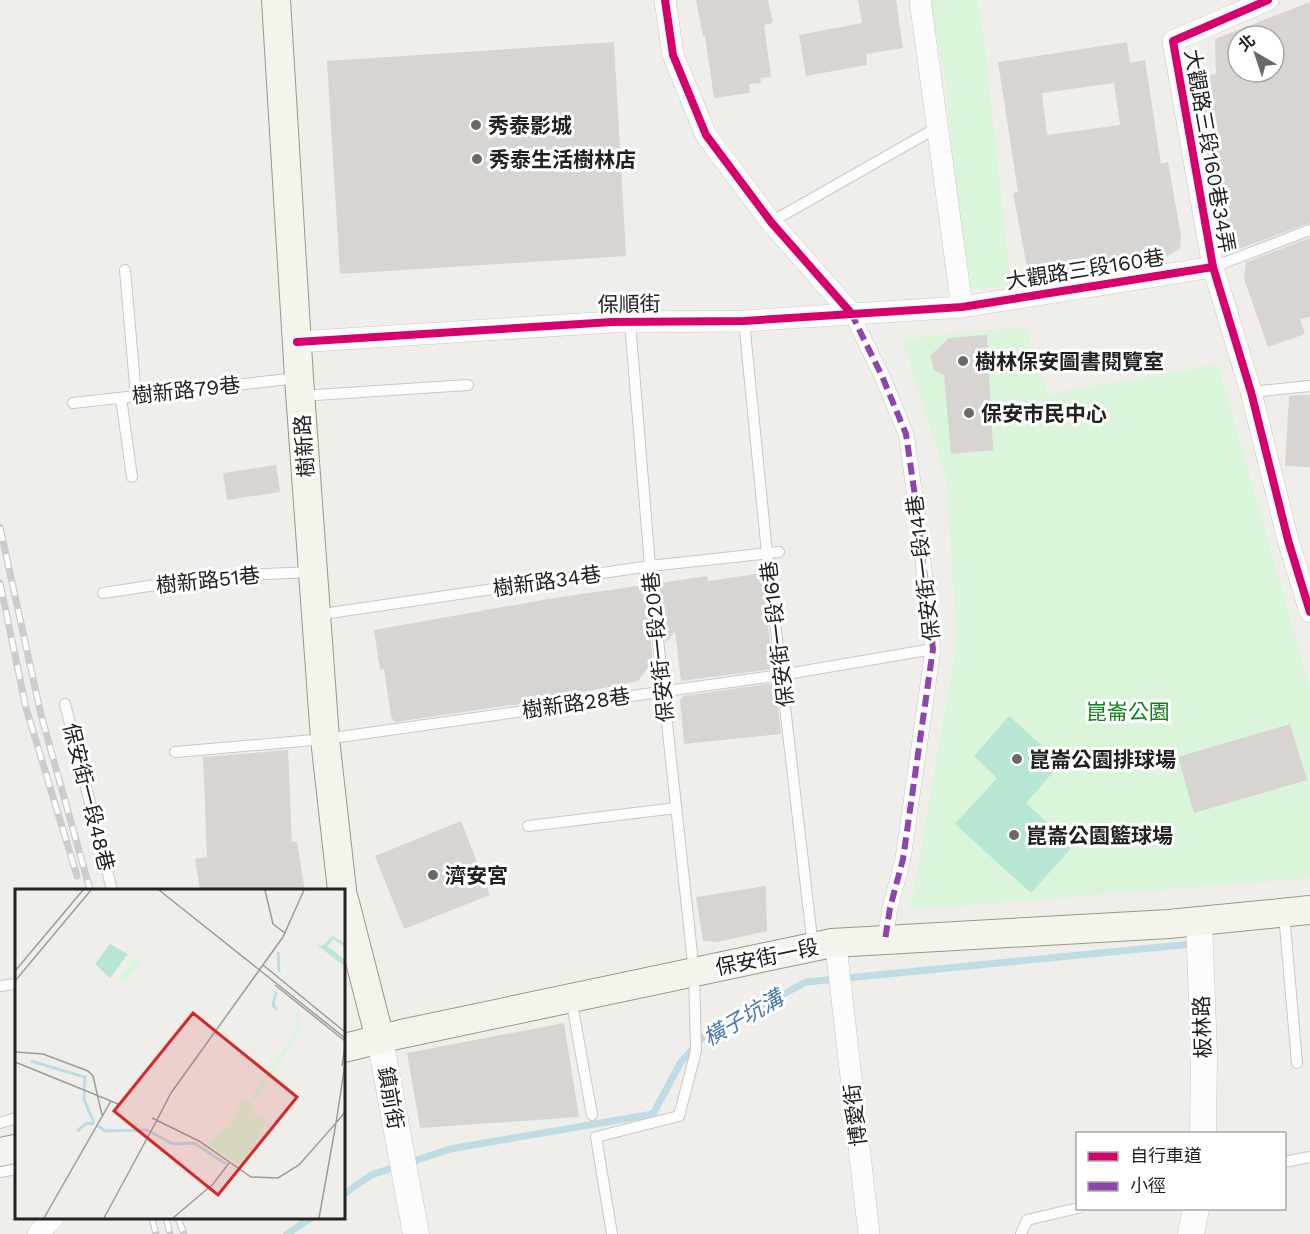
<svg xmlns="http://www.w3.org/2000/svg" width="1310" height="1234" font-family="'Work Sans','Noto Sans TC',sans-serif">
<style>
.park{fill:#daf5da}
.pitch{fill:#b7e6d2}
.lines{fill:none;stroke-linecap:round;stroke-linejoin:round}
.stream{stroke:#bfdbe3;stroke-width:7}
.building{fill:#d7d4d2;fill-rule:evenodd}
.service-casing{stroke:#c9c8c7;stroke-width:12}
.pedestrian-casing{stroke:#c9c8c7;stroke-width:16}
.minor-casing{stroke:#c9c8c7;stroke-width:22}
.tertiary-casing{stroke:#c9c8c7;stroke-width:27}
.secondary-casing{stroke:#999a82;stroke-width:30}
.service{stroke:#fdfcfc;stroke-width:10}
.pedestrian{stroke:#fdfcfc;stroke-width:15}
.minor{stroke:#fdfcfc;stroke-width:21}
.tertiary{stroke:#fdfcfc;stroke-width:26}
.secondary{stroke:#f4f4ed;stroke-width:28}
.rail-casing{stroke:#ccc;stroke-width:7}
.rail{stroke:#fff;stroke-width:4.5;stroke-dasharray:14;stroke-linecap:butt}
.quiet{stroke:#8e44ad;stroke-width:6;stroke-dasharray:12 6;stroke-linecap:butt}
.cycleway-casing{stroke:#fff;stroke-width:11}
.cycleway{stroke:#d6006c;stroke-width:8}
.poi-dot{fill:#6a6968;stroke:#fff;stroke-width:2}
.labels{text-anchor:middle;dominant-baseline:central;stroke-width:6;stroke-linejoin:round;paint-order:stroke}
.poi-label{font-size:21px;font-weight:bold;fill:#222;stroke:#fff;text-anchor:start}
.street-label{font-size:21px;fill:#222;stroke:#fff}
.park-label{font-size:21px;fill:#0c8416;stroke:#fff}
.water-label{font-size:22px;font-style:italic;fill:#4a7aab;stroke:#fff}
.inset-river{fill:none;stroke:#bfdbe3;stroke-width:3}
.inset-road{fill:none;stroke:#9e9c9b;stroke-width:1.5}
.view{fill:#d62828;fill-opacity:0.15;stroke:#d62828;stroke-width:3}
.inset-edge{fill:none;stroke:#222;stroke-width:3}
</style>
<rect width="100%" height="100%" fill="#f0eeeb"/>
<g class="park">
<polygon points="929,0 977,0 985,47 1011,286 968,289 944,71"/>
<polygon points="1026,327 1048,394 1218,364 1310,689 1310,878 910,910 957,642 946,478 902,339"/>
</g>
<polygon class="pitch" points="1009,716 1061,763 1026,803 1073,846 1031,893 955,824 997,778 974,756"/>
<g class="lines">
<g class="stream">
<polyline points="408,1163 450,1149 653,1114 681,1062 703,1037 806,982 1192,944"/>
<polyline points="344,1194 371,1175 398,1166"/>
<polyline points="287,1234 311,1218"/>
</g>
</g>
<g class="building">
<polygon points="696,0 768,0 773,23 764,25 771,77 760,78 761,83 749,84 750,93 714,98 705,36 703,36"/>
<polygon points="858,0 896,0 903,48 866,54 867,65 806,76 799,35 862,23"/>
<path d="M1310 2V223L1236 250 1234 244 1223 247 1203 136H1208L1203 97H1196L1192 77 1216 74 1215 39ZM1238 36H1274V72H1238Z"/>
<polygon points="614,42 626,256 340,274 327,61"/>
<path d="M1127 42 1130 63 1145 60 1161 164 1168 162 1181 235 1180 249 1165 257 1030 283 1013 193 1018 192 998 62ZM1114 83 1120 125 1047 135 1042 93Z"/>
<polygon points="1310,238 1310,317 1300,319 1305,334 1268,347 1244,279 1246,262"/>
<polygon points="987,335 993,450 951,454 944,375 934,370 930,356 949,338"/>
<polygon points="1299,395 1310,395 1310,467 1285,466 1289,396"/>
<polygon points="276,465 280,492 227,500 223,473"/>
<polygon points="762,573 773,669 681,681 675,631 666,643 659,583 707,576 708,581"/>
<polygon points="644,585 653,661 638,681 540,701 395,722 391,717 384,669 380,670 374,630 548,599"/>
<polygon points="775,683 781,734 684,744 680,699 683,698 683,696"/>
<polygon points="1290,724 1307,780 1194,813 1178,757"/>
<polygon points="288,750 292,842 297,842 305,891 200,891 195,859 207,857 203,757"/>
<polygon points="461,821 490,895 404,929 375,856"/>
<polygon points="766,886 767,931 717,942 703,941 696,897"/>
<polygon points="564,1023 579,1117 420,1128 407,1053"/>
</g>
<g class="lines">
<g class="service-casing">
<g id="service">
<polyline points="771,222 938,127"/>
<polyline points="1213,267 1310,230"/>
<polyline points="125,270 136,396"/>
<polyline points="744,321 767,553 813,947"/>
<polyline points="1251,392 1310,386"/>
<polyline points="300,396 468,385"/>
<polyline points="121,398 132,477"/>
<polyline points="73,403 298,378"/>
<polyline points="103,593 215,576 312,572"/>
<polyline points="316,615 650,566 779,552"/>
<polyline points="65,704 112,890"/>
<polyline points="175,752 325,739 781,675 933,649"/>
<polyline points="528,826 676,808"/>
<polyline points="1284,914 1297,1063"/>
<polyline points="0,986 16,984"/>
<polyline points="571,998 592,1115"/>
<polyline points="0,1123 16,1118"/>
<polyline points="1284,1162 1310,1157"/>
<polyline points="0,1172 16,1169"/>
<polyline points="612,1234 596,1137 679,1116 696,1051 694,972 650,566 630,322"/>
<polyline points="1021,1234 1027,1220 1078,1208"/>
</g>
</g>
<g class="pedestrian-casing">
<polyline id="pedestrian" points="851,313 882,376 906,434 918,517 933,649 903,859 890,908 885,940"/>
</g>
<g class="minor-casing">
<g id="minor">
<polyline points="665,0 673,55 706,135 771,222 851,313"/>
<polyline points="920,0 962,307"/>
<polyline points="1268,0 1173,41 1213,267 1251,392 1288,540 1310,612"/>
<polyline points="297,342 612,322 744,321 962,307 1213,267"/>
<polyline points="832,943 837,955 869,1234"/>
<polyline points="38,1234 53,1218"/>
</g>
</g>
<g class="tertiary-casing">
<g id="tertiary">
<polyline points="1199,921 1204,1055 1203,1134"/>
<polyline points="380,1039 416,1234"/>
<polyline points="1191,1234 1196,1208"/>
</g>
</g>
<g class="secondary-casing">
<g id="secondary">
<polyline points="276,0 299,378 325,739 342,890"/>
<polyline points="344,899 380,1039"/>
<polyline points="344,1048 401,1034 832,943 1169,924 1310,910"/>
<polyline points="0,1152 15,1149"/>
</g>
</g>
<use href="#service" class="service"/>
<use href="#pedestrian" class="pedestrian"/>
<use href="#minor" class="minor"/>
<use href="#tertiary" class="tertiary"/>
<use href="#secondary" class="secondary"/>
<g class="rail-casing">
<g id="rail">
<polyline points="0,527 41,715 90,890"/>
<polyline points="0,583 26,708 77,876"/>
<polyline points="152,1218 156,1234"/>
<polyline points="166,1218 170,1234"/>
<polyline points="178,1218 184,1234"/>
</g>
</g>
<use href="#rail" class="rail"/>
<polyline class="quiet" points="851,313 882,376 906,434 918,517 933,649 903,859 890,908 885,940"/>
<g class="cycleway-casing">
<g id="cycleway">
<polyline points="665,0 673,55 706,135 771,222 851,313"/>
<polyline points="1268,0 1173,41 1213,267 1251,392 1288,540 1310,612"/>
<polyline points="297,342 612,322 744,321 962,307 1213,267"/>
</g>
</g>
<use href="#cycleway" class="cycleway"/>
</g>
<g class="poi-dot">
<circle cx="476" cy="125" r="6"/>
<circle cx="477" cy="159" r="6"/>
<circle cx="963" cy="361" r="6"/>
<circle cx="969" cy="413" r="6"/>
<circle cx="1017" cy="759" r="6"/>
<circle cx="1014" cy="835" r="6"/>
<circle cx="433" cy="875" r="6"/>
</g>
<g class="labels">
<g class="poi-label">
<text x="488" y="125">秀泰影城</text>
<text x="489" y="159">秀泰生活樹林店</text>
<text x="975" y="361">樹林保安圖書閱覽室</text>
<text x="981" y="413">保安市民中心</text>
<text x="1029" y="759">崑崙公園排球場</text>
<text x="1026" y="835">崑崙公園籃球場</text>
<text x="445" y="875">濟安宮</text>
</g>
<g class="street-label">
<text transform="translate(1210 151) rotate(80)">大觀路三段160巷34弄</text>
<text transform="translate(1085 269) rotate(-9)">大觀路三段160巷</text>
<text transform="translate(629 304) rotate(-1)">保順街</text>
<text transform="translate(186 390) rotate(-6)">樹新路79巷</text>
<text transform="translate(304 446) rotate(-94)">樹新路</text>
<text transform="translate(923 568) rotate(-97)">保安街一段14巷</text>
<text transform="translate(208 580) rotate(-6)">樹新路51巷</text>
<text transform="translate(547 581) rotate(-8)">樹新路34巷</text>
<text transform="translate(777 634) rotate(-97)">保安街一段16巷</text>
<text transform="translate(658 647) rotate(-96)">保安街一段20巷</text>
<text transform="translate(576 703) rotate(-8)">樹新路28巷</text>
<text transform="translate(89 797) rotate(76)">保安街一段48巷</text>
<text transform="translate(767 957) rotate(-12)">保安街一段</text>
<text transform="translate(1202 1027) rotate(-92)">板林路</text>
<text transform="translate(391 1098) rotate(80)">鎮前街</text>
<text transform="translate(855 1115) rotate(-97)">博愛街</text>
</g>
<g class="park-label">
<text x="1128" y="711">崑崙公園</text>
</g>
<g class="water-label">
<text transform="translate(743 1018) rotate(-30)">橫子坑溝</text>
</g>
</g>
<g transform="translate(15 889)">
<rect width="330" height="330" fill="#f0eeeb"/>
<path d="M120 68 125 74 110 94 103 89ZM284 122 285 142 240 212 236 209 282 141 280 123ZM228 209 239 216 236 223 251 231 230 281 192 255 213 237Z" fill="#daf5da"/>
<path d="M317 47 330 54V58L318 50 312 57 330 71V78L301 55 307 57ZM95 55 113 65 95 89 80 75Z" fill="#b7e6d2"/>
<path class="inset-river" d="M263 63 264 83M261 103 258 116 262 121M16 172 70 188 69 210 79 234M83 237 90 242 132 241 158 255 179 254 211 275M62 242 72 234 79 235"/>
<path class="inset-road" d="M144 1 330 149M250 1 258 35 270 44M248 76 330 143M0 82 68 1M0 92 76 1M260 96 330 152M0 163 28 165 73 182 78 187 87 226M0 173 96 212M327 177 330 157M137 229 184 252 236 288 263 289 284 276 321 234 330 175M142 231 156 204 268 48 289 1M29 329 96 212 105 216M89 329 142 231M158 329 198 295 214 274M304 329 321 234 330 223"/>
<path class="view" d="M178 124 282 208 203 306 99 222Z"/>
<rect width="330" height="330" class="inset-edge"/>
</g>
<rect x="1076" y="1132" width="210" height="78" fill="#ffffff" stroke="#a7a7a7" stroke-width="1.5"/>
<rect x="1088" y="1152" width="30" height="9" fill="#d6006c" stroke="#a7a7a7" stroke-width="1.5"/>
<text x="1130" y="1162" font-size="18" fill="#222222">自行車道</text>
<rect x="1088" y="1182" width="30" height="9" fill="#8e44ad" stroke="#a7a7a7" stroke-width="1.5"/>
<text x="1130" y="1192" font-size="18" fill="#222222">小徑</text>
<g transform="translate(1256 54) rotate(321)"><circle r="28" fill="#ffffff" stroke="#a7a7a7" stroke-width="1.5"/>
<path d="M0-4.5L10 22L0 15L-10 22Z" fill="#6a6968"/>
<text y="-9" font-size="16" font-weight="bold" text-anchor="middle" fill="#222222">北</text>
</g>
</svg>
